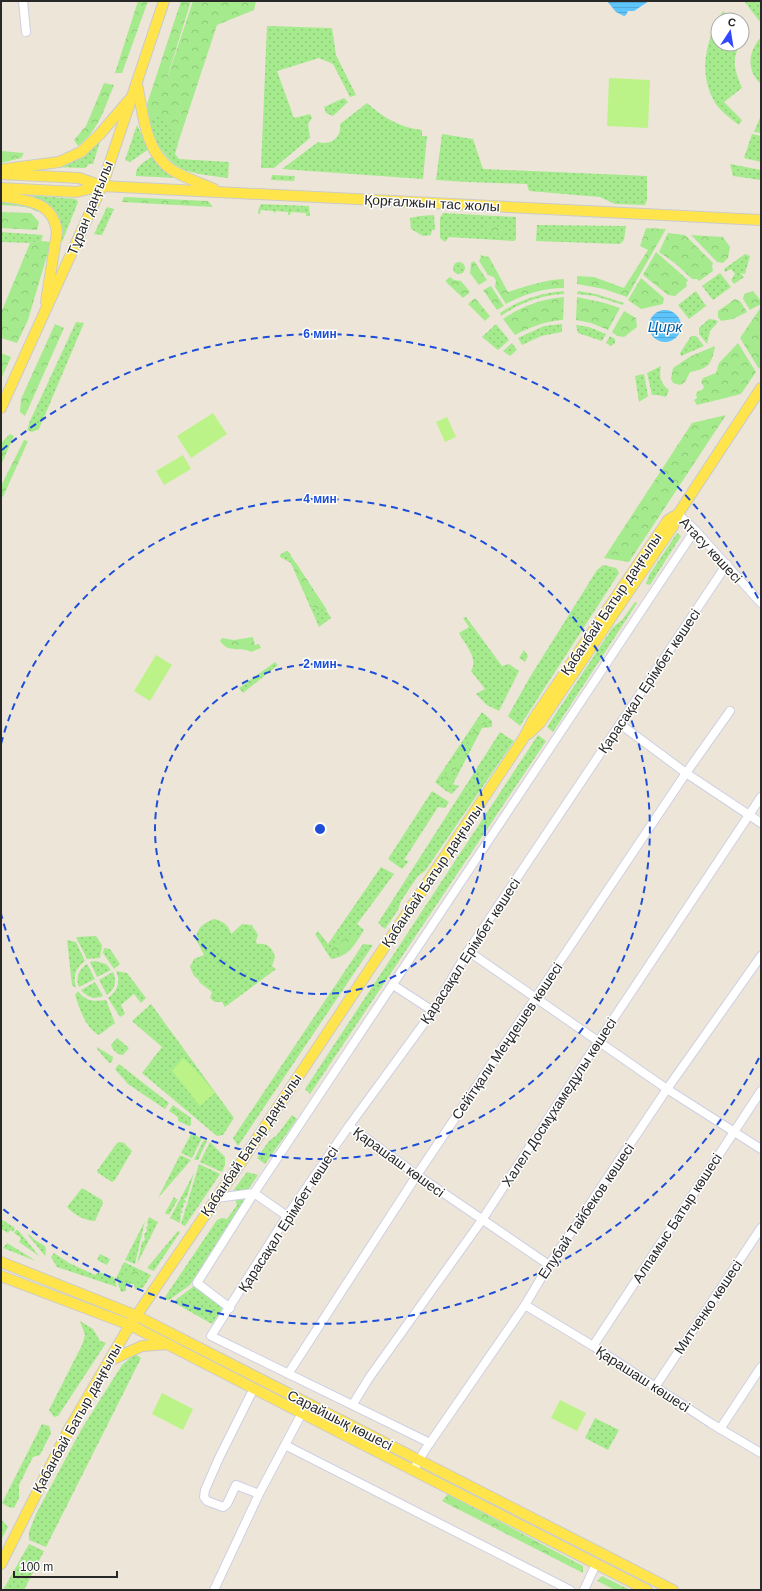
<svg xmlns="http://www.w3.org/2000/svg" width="762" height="1591" font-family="Helvetica,sans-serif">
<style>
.grass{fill:url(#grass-dots)}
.forest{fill:url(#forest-crowns)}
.pitch{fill:#bcf388}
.water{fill:url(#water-rules)}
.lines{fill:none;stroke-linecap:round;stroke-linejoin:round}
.minor-casing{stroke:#cdcfe4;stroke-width:10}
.major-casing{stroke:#cbcbcb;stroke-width:12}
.minor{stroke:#fff;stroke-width:8}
.major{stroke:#ffe54b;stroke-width:10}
.ring{fill:none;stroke:#1d4ed8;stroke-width:2;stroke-dasharray:7 5}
.labels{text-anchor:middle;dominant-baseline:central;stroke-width:3;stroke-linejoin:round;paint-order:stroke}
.street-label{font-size:14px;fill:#282828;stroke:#fff}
.water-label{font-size:15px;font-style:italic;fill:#005ea5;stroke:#fff}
.centre{fill:#1d4ed8;stroke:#fff;stroke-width:2}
.ring-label{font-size:12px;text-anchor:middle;font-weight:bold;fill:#1d4ed8;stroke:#fff;stroke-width:3;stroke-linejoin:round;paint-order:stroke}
</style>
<defs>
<pattern id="grass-dots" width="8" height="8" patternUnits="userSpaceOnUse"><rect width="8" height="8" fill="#a5ea8d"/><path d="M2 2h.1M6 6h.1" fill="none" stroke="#8ec97a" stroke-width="1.8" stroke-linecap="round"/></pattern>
<pattern id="forest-crowns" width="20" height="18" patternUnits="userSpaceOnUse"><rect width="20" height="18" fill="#a5ea8d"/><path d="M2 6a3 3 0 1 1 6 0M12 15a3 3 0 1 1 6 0" fill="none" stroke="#8ec97a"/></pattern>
<pattern id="water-rules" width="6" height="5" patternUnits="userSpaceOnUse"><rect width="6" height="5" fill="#5ec4fc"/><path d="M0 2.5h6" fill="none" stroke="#52a8d8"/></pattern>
</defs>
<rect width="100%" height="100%" fill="#ede6d8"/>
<g class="grass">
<polygon points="744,1 761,1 761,21 760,22"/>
<path d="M723 11 733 20H718V44H740C731 62 735 70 742 88L724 102 742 120 739 125C730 118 718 110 713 99 698 69 707 38 723 11Z"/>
<polygon points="267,26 332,28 336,55 356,95 350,97 333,64 319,58 277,71 294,118 310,114 312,118 308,124 310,138 274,168 261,168"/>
<path d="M761 37V84C746 71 748 51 761 37Z"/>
<polygon points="344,98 348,102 333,116 326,113 324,107"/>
<path d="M367 103C382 117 401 128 422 130V136H427L423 179 282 169 318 142C331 146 342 137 340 124Z"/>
<path d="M156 111 179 140 175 154 179 159 229 162 228 178C183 172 172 173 150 130Z"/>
<polygon points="761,115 761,133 754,132"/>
<polygon points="137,125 149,149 130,162 125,160"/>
<polygon points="442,134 473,139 483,169 647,176 647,200 645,205 615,204 600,197 529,191 527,184 467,182 466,176 467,182 436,180"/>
<polygon points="752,134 761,136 761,162 744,158"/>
<polygon points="102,135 93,164 89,164 85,168 50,167"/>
<path d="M152 157 168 174 176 178 136 176C135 166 144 162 152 157Z"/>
<polygon points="730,164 761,170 761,180 733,176"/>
<polygon points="272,175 295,176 294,181 271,180"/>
<path d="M28 195 76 199 78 202 62 242C56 212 59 207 28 195Z"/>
<path d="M1 201 35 207 38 209V212C27 205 14 206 1 205Z"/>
<polygon points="261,204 309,206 310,216 306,216 306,213 291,212 290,215 288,215 288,212 276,211 274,214 274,211 261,210 260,214 258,214 259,208"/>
<polygon points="107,207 114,209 102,235 94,234"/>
<polygon points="443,213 516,217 516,239 514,241 449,237 445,242 440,238 440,218"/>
<polygon points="434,215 435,230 432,230 431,235 423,236 411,229 410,218 420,216"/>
<polygon points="537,225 626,226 624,240 620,244 536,241"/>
<polygon points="1,232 43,235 41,241 30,243 1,242"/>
<polygon points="745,254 750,256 745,274 740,273 744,277 734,284 731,280 735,274 731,269 725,272 724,269"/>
<circle cx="459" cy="268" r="6"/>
<polygon points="720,273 731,287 713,300 702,286"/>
<path d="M564 291V294C540 295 520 303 501 316L500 313C519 300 540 293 564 291Z"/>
<polygon points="578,291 596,294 624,303 623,305 595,296 577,294"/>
<polygon points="696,291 706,306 689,319 678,305"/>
<polygon points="709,319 716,320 718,322 710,331 707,344 699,334 699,328"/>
<polygon points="76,322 84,323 39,429 32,432 27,430 30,421"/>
<polygon points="496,324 509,340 498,350 482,337"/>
<polygon points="562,324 562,332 541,336 522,345 518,338 544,326"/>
<polygon points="576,325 589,327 606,334 602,341 578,333"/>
<polygon points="610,336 615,339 615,343 611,346 606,343"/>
<polygon points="691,336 696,336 704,346 681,356 680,353"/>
<polygon points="512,343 517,350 510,356 503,351"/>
<path d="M661 366C659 377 660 383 669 390L666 397 658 395H652L647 373Z"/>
<polygon points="644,374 648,396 639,402 635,376"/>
<polygon points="677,533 681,536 650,585 646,584 649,575"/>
<polygon points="286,551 288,551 331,618 319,627 291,563 280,557 280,555"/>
<polygon points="603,565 616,568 619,573 520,726 508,716 530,677 597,570"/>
<polygon points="635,602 637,603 553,732 547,727 613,627 622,620"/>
<path d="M466 617 502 666 509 664 519 671 499 711 487 705 476 694 485 689 471 671C479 658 465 645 459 633L469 627 463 618Z"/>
<polygon points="524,650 528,656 525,662 519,658"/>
<polygon points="275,662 278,665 243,693 239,688"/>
<polygon points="482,712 492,721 492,727 482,728 453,784 459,786 452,794 446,791 435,782"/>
<polygon points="500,732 514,741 425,871 418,876 401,901 398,910 385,929 378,923"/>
<polygon points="538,735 546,741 310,1094 305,1089"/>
<polygon points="432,791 449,802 445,808 438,807 404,860 409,861 402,869 388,859"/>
<path d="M381 867 394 874 357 924 364 930C354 945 350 956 331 959L315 934 318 931 328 944Z"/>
<path d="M214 919C223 921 229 925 231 934L242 924 252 925 258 935 256 941 257 944C267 943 272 947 275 957L272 966 276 969 225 1007 222 1002H215L210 998 212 992 199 982V980L194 976 190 967 194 959 204 955 196 939C197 927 204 923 214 919Z"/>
<polygon points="96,936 102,945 100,958 87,959 76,937"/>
<path d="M67 940 76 942 85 961C75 968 73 977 76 988L72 985Z"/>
<polygon points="363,944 373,945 238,1146 233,1138"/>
<polygon points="104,948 110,949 120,964 114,969 103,953"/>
<polygon points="95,961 106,964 111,970 97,977 90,962"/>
<path d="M87 964 95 979 79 987C75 978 79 969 87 964Z"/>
<path d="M116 971 127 973 146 998 141 1003 134 994 121 1005 125 1014 120 1017 108 998C118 991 121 981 116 971Z"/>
<path d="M113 972C117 982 115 989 107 995L99 980Z"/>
<path d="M95 982 103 996C94 1000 87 997 81 990Z"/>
<path d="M78 991C85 1001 94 1002 106 1000L115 1023 99 1035C85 1027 80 1010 75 995Z"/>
<polygon points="151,1004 234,1118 223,1135 217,1136 142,1073 162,1047 132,1021"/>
<path d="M117 1038 129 1048 123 1055C118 1055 112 1050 111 1045Z"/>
<polygon points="97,1047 113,1057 112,1062 109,1063 97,1049"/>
<polygon points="119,1064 169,1103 165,1109 128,1084 115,1069"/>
<polygon points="173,1105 191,1118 191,1125 189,1126 178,1121 178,1117 169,1111"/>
<polygon points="292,1115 297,1119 265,1164 257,1158 269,1141 277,1135"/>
<polygon points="191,1134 202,1138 192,1158 181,1153"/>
<polygon points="205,1140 207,1141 198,1160 194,1160 203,1141"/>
<polygon points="120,1142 124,1143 132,1151 115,1180 112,1182 98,1173 97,1171 117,1143"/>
<polygon points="210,1142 225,1157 225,1165 222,1172 200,1162"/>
<polygon points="180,1155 191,1160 158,1198"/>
<polygon points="199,1164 220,1174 185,1226 181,1224"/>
<polygon points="247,1172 258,1175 247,1191 232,1192"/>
<polygon points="194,1173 187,1197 184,1199 186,1202 183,1204 184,1207 181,1209 183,1212 180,1214 181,1216 180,1223 170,1218"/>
<path d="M82 1188 102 1200 103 1203 95 1221C85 1221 73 1214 67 1207Z"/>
<polygon points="174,1197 176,1199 178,1199 169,1215 165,1213"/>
<polygon points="235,1199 245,1199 190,1285 169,1300 163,1300 217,1220 222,1218 227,1219 237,1205"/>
<polygon points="149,1217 158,1222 137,1264 142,1242 145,1240 144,1234 147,1231 146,1227 148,1226 147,1222"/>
<polygon points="1,1219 15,1228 13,1232 10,1230 8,1233 1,1229"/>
<polygon points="145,1221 135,1264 125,1260"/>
<polygon points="16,1230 18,1230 39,1256 19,1242 21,1238 14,1233"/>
<polygon points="178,1231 180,1232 154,1271 147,1268"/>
<polygon points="29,1234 35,1240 45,1246 46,1250 45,1256 28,1235"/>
<polygon points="7,1243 36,1261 3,1248"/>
<polygon points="54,1253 69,1263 95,1275 99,1272 114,1277 117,1287 57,1267 51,1257"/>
<polygon points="100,1254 110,1259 107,1265 97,1260"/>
<polygon points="124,1262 151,1275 143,1288 135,1289 134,1284 126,1284 126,1291 121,1292 116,1278"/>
<polygon points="194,1286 222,1307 221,1311 212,1324 173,1302"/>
<polygon points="80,1321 93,1329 100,1341 106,1343 58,1416 54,1417 49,1410 82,1345 85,1335"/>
<polygon points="135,1354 141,1358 46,1547 29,1540 29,1532 36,1514 81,1430 122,1365"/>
<polygon points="595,1418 619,1430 608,1450 585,1438"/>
<polygon points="42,1424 49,1426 51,1433 40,1455 33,1457 19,1485 19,1498 14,1508 8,1507 2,1503"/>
<polygon points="1,1519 8,1527 1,1540"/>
<polygon points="29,1544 44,1551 24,1590 3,1590"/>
</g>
<g class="forest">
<polygon points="138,1 148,1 122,73 115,73"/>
<polygon points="181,1 191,1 164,88 193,1 256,1 254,10 217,25 179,140 156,112 150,130 147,104"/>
<path d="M104 83 114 85C105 107 98 132 78 146L74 140 86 126Z"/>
<polygon points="1,151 24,153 21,158 1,163"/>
<polygon points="124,197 208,201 213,207 122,202"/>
<polygon points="1,212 31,213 39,222 37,230 1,228"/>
<polygon points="488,225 503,227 503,233 496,234 486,230"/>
<polygon points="646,228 666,229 627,297 604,289 577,284 577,276 594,277 624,288 648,250 640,246"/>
<polygon points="668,233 685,235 713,263 712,266 713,271 699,281 697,279 692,279 676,264 659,252"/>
<polygon points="691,235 723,237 730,247 728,258 723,263 717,262"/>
<polygon points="41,241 51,242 28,320 17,343 1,338 1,313 30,243"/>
<polygon points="656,252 688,280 686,283 687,286 675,296 668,295 643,275"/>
<path d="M479 255 489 257 508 292C527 286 544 280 564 279V288C544 288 524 294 506 304L495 287 496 281 494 277 488 275 479 261 481 257Z"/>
<polygon points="474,261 487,280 479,285 470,273 471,263"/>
<polygon points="450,277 454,280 461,281 470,292 463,298 446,282 446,280"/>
<polygon points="641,278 664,298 663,304 641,309 628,300"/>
<polygon points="491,286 504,306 497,310 483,290"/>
<polygon points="753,291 761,301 761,304 750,310 743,299 744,294"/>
<path d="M564 297 563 320C545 321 531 327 515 335L503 319C522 306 541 299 564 297Z"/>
<polygon points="577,297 605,303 620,308 608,330 591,323 576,320"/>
<polygon points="475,298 490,316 485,321 468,304"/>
<polygon points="735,299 740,301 747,312 733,319 721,321 718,317 718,311"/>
<polygon points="761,307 761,365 759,369 740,338"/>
<polygon points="624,311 636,318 637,327 624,337 617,336 612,332"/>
<polygon points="55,324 64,328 25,416 20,412 21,399"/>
<polygon points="738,343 756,372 741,394 697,405 694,400 697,398 696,394 698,391 702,390 704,387 701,382 703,378 716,373 719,363"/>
<path d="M715 346C712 364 708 369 690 372L685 382 680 385 673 383 671 379 673 368 691 356Z"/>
<polygon points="1,353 11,357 1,379"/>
<polygon points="726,415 629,562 604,558 692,423"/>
<polygon points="10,434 14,436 1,465 1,443"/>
<polygon points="24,440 28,441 3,497 1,496 1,486"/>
<polygon points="291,563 296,563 327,610 316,609 309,603"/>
<path d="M253 637 255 645 259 644 261 648 251 652C240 645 230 655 220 641L222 638 234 640Z"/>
<polygon points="483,718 489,720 488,723 483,724 446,786 441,782"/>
<path d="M319 933 330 948 334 947 349 935 357 936C348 949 347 955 329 953L317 936Z"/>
<path d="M139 1271 142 1277 140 1282H126L124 1279C126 1272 132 1271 139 1271Z"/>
<polygon points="448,1494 583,1566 583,1573 442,1501"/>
<polygon points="602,1576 630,1590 615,1590 597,1581"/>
</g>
<g class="pitch">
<polygon points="609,78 650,80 648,128 607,126"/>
<polygon points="213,413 227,434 191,458 177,436"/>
<polygon points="447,417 456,437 445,442 436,422"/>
<polygon points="183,455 191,469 164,485 156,471"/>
<polygon points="156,655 172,665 150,701 134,691"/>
<polygon points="183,1058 194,1068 215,1093 200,1106 172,1071"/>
<polygon points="162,1393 193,1409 183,1430 152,1414"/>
<polygon points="560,1400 586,1413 577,1431 551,1418"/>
</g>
<g class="water">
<polygon points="607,1 649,1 634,11 628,11 626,15 624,16 616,12"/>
<circle cx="665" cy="326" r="16"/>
</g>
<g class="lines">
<g class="minor-casing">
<g id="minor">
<polyline points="23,1 26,32"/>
<polyline points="678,514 695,530 761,603"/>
<polyline points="620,724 686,773 761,823"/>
<polyline points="468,951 667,1089 761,1149"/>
<polyline points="393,985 433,1011"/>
<polyline points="349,1126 417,1175 549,1265"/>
<polyline points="216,1198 254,1193 287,1216"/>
<polyline points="525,1305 593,1346 712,1424 761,1453"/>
<polyline points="230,1308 197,1283 254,1193 695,530"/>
<polyline points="593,1346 761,1091"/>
<polyline points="288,1374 417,1175 686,773 730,711"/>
<polyline points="655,1387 761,1228"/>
<polyline points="254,1388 219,1458 205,1490 204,1497 207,1501 223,1507 227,1504 236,1485 259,1494"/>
<polyline points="353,1404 369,1378 482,1220 598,1042 761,797"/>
<polyline points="720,1429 761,1367"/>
<polyline points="430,1443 211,1336 287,1216 349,1126 433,1011 468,951 727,564"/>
<polyline points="285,1445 570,1590"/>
<polyline points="414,1469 425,1450 525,1305 549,1265 667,1089 761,956"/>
<polyline points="214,1590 260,1492 302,1413"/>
<polyline points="584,1590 596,1564"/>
</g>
</g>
<g class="major-casing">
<g id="major">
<path d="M137 84C143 113 145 152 172 170 185 178 200 183 214 189"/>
<polyline points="5,169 59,162 81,152 100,134 129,100"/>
<polyline points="1,174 79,178 102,186 761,220"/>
<polyline points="1,188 76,192 102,186"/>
<path d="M1 196C26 201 53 200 57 232L46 302"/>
<polyline points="1,408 102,186 164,1"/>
<polyline points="528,734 540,723 673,526 678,514 761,388"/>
<polyline points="1,1262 137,1316 673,1590"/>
<polyline points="1,1276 130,1325 647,1590"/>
<polyline points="109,1361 142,1346 168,1344"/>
<polyline points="1,1564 69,1429 130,1325 242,1161 523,739 534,718 668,520 678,514"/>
</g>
</g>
<use href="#minor" class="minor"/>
<use href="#major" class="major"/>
</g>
<g class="ring">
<circle cx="320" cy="829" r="165"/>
<path d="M1 744A330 330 0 1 1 1 914"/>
<path d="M759 1058A495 495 0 0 1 2 1208M2 450A495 495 0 0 1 759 600"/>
</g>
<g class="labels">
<g class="street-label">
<text transform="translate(432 203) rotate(3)">Қорғалжын тас жолы</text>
<text transform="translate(90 208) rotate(-68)">Тұран даңғылы</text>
<text transform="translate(711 550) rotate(47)">Атасу көшесі</text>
<text transform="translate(611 604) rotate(-56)">Қабанбай Батыр даңғылы</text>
<text transform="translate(649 681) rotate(-56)">Қарасақал Ерімбет көшесі</text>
<text transform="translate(432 876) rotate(-56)">Қабанбай Батыр даңғылы</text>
<text transform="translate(470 951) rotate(-57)">Қарасақал Ерімбет көшесі</text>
<text transform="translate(507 1041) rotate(-56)">Сейітқали Меңдешев көшесі</text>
<text transform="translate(559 1102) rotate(-57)">Халел Досмұхамедұлы көшесі</text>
<text transform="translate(251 1145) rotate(-56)">Қабанбай Батыр даңғылы</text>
<text transform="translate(399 1162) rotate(36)">Қарашаш көшесі</text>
<text transform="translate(586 1211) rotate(-56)">Елубай Тайбеков көшесі</text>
<text transform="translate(677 1218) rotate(-57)">Алпамыс Батыр көшесі</text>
<text transform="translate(288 1219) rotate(-57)">Қарасақал Ерімбет көшесі</text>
<text transform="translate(708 1307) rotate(-56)">Митченко көшесі</text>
<text transform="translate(643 1379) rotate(33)">Қарашаш көшесі</text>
<text transform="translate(77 1418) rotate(-61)">Қабанбай Батыр даңғылы</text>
<text transform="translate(340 1420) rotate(27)">Сарайшық көшесі</text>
</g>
<g class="water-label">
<text x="665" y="326">Цирк</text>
</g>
</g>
<circle cx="320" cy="829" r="6" class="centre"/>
<g class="ring-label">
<text x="320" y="338">6 мин</text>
<text x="320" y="503">4 мин</text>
<text x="320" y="668">2 мин</text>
</g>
<rect width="762" height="1591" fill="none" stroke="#282828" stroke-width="4"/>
<g transform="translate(730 32) rotate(12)"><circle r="19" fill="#ffffff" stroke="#a9a9a9"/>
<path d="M0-3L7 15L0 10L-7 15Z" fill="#3347ff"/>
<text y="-6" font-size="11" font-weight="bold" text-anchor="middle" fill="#282828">С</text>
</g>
<path d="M14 1571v6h103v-6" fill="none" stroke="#282828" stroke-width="2"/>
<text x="20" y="1571" font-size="12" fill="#282828" stroke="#ffffff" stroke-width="3" paint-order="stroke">100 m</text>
</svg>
